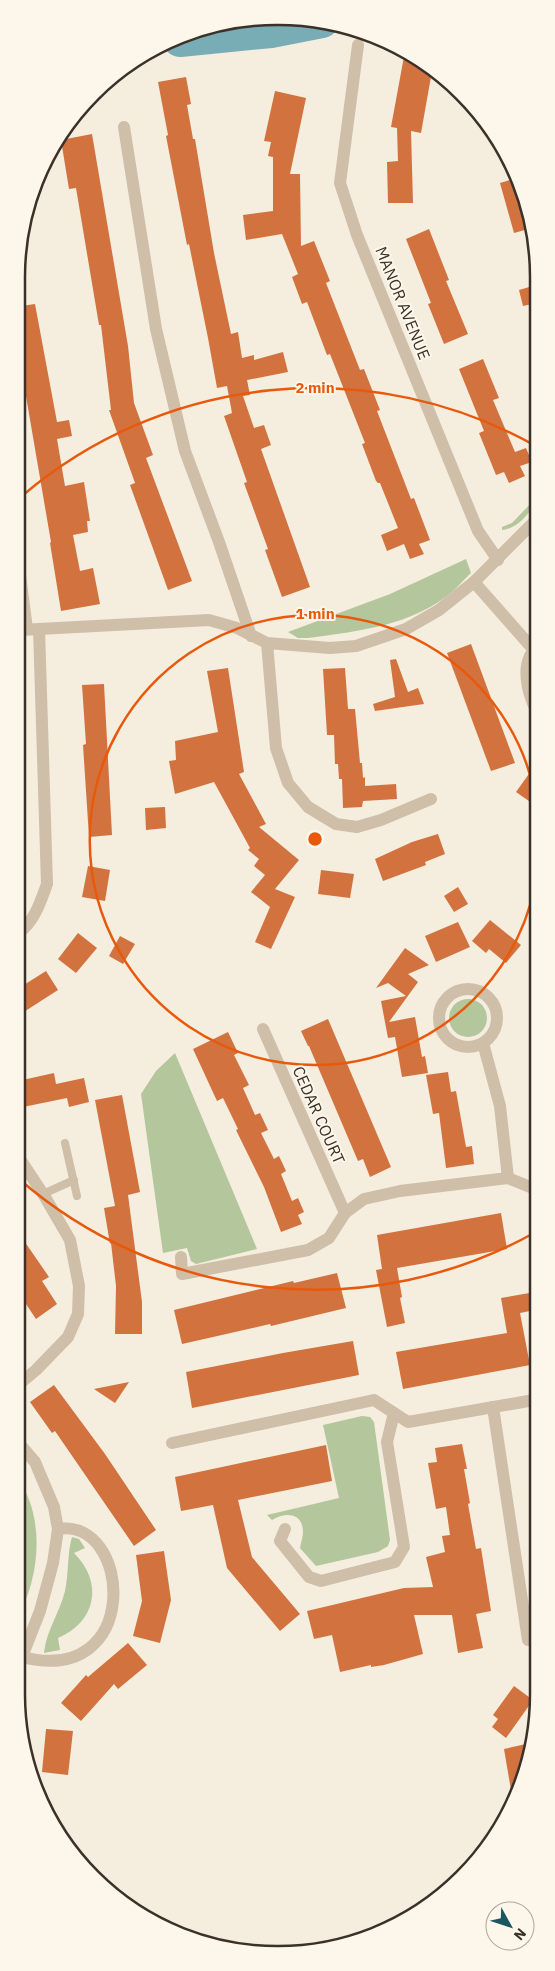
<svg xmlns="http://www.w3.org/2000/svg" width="555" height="1971" font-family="'IBM Plex Sans',sans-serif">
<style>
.green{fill:#b4c69c}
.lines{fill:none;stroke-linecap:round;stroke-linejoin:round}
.river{stroke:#79adb6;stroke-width:34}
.building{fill:#d2723f}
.service{stroke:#cfbea8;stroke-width:8}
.minor{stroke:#cfbea8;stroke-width:12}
.ring{fill:none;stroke:#e8590c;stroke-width:2.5}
.labels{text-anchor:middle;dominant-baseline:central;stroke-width:4;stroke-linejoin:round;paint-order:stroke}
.street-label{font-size:16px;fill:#3b3129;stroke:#fcf6eb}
.rim{fill:none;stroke:#3b3129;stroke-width:2.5}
.centre{fill:#e8590c;stroke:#fcf6eb;stroke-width:2.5}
.ring-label{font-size:15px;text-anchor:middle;font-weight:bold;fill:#e8590c;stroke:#fcf6eb;stroke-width:4;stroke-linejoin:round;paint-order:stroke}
</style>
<rect width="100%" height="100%" fill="#f5edde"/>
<g class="green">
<path d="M536 498V504C526 516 518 528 502 530V527L512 523Z"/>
<path d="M466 559 471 573C464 579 459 586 452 592 411 626 359 631 308 638H298L288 632 390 594Z"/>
<circle cx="468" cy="1018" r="19"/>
<polygon points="175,1053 257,1249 196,1264 191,1261 187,1248 163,1253 141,1094 156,1071"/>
<path d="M362 1416 370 1417 374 1422 390 1540 388 1546 378 1552 316 1566 300 1548C301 1542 303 1537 303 1531 302 1512 285 1512 272 1520L267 1515 339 1498 323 1425Z"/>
<path d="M17 1477C46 1518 40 1577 17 1619Z"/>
<path d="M72 1537 79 1539 85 1548 74 1553C104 1583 96 1622 58 1638L60 1650 44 1653C46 1631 60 1612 65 1591 69 1573 67 1554 72 1537Z"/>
</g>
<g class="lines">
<polyline class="river" points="180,40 271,31 322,21"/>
</g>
<g class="building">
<polygon points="405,51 432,71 421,133 411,131 413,203 388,203 387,162 398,161 397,128 391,127"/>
<polygon points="186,77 191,104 187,105 193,139 195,139 214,253 231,334 238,332 242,358 254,355 254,360 283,352 288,372 247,380 250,395 243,396 254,428 264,425 271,445 261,449 310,587 282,597 265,550 268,549 244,483 247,482 224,416 232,413 227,386 217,388 208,338 189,244 187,245 166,136 168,135 158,82"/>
<polygon points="275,91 306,98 290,174 300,174 301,246 314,241 330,281 326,283 360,370 364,369 380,410 377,411 411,499 414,498 430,540 419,544 424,554 410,559 404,544 387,551 381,535 398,528 380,483 378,483 376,481 362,444 365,443 330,354 327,355 307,302 302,304 292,277 298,274 282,234 246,240 243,215 273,211 273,157 268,156 271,142 264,141"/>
<polygon points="92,134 128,346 134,403 153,455 146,458 192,581 168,590 130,485 135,483 109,410 111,410 101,325 99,325 76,188 69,189 61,140"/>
<polygon points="517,178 532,228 514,233 500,183"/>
<polygon points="429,229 449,280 446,281 468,334 444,344 428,304 431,303 406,239"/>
<polygon points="536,285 536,303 523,306 519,290"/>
<polygon points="35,304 57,422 69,420 72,436 57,439 65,486 84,482 90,521 87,521 88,532 73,535 80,571 93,568 100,604 61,611 50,543 51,542 21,367 21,306"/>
<polygon points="483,359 499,398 493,400 515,452 526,448 532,462 520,466 525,476 509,483 504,472 496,475 479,433 484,431 459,369"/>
<polygon points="471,644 515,763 491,771 447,653"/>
<polygon points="396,659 408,692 418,688 424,704 375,711 373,704 395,697 390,660"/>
<polygon points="228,668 244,772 239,774 266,824 259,827 299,860 275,889 295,897 271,949 255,942 270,907 251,892 265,875 254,866 259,859 248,850 250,848 214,782 175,794 169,761 176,760 175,741 218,732 207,671"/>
<polygon points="345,668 348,709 355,709 360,763 362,763 363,778 365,777 365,786 396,784 397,799 363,801 362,807 343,808 342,779 339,779 338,764 335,764 334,735 327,735 323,669"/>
<polygon points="104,684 112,835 89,837 83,745 86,744 82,685"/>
<polygon points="536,764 536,806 516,792"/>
<polygon points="165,807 166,828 146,830 145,808"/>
<polygon points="438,834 445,854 425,862 426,865 383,881 375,859 412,842"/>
<polygon points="88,866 110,870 105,901 82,897"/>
<polygon points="321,870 354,874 350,898 318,894"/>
<polygon points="458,887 468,904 454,912 444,896"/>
<polygon points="490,920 521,945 506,963 489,949 486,953 472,941"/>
<polygon points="458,922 470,947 436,962 425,936"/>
<polygon points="78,933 97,948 76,973 58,959"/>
<polygon points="120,936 135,944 123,964 109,956"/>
<polygon points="405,948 429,965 408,974 418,982 389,1022 415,1017 422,1057 425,1056 428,1073 402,1077 395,1037 388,1038 381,1001 406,996 388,983 376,988"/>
<polygon points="46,971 58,990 19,1015 19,988"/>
<polygon points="328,1019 391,1167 370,1177 363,1159 358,1161 309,1046 308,1046 301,1031"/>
<polygon points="228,1032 238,1053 234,1055 249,1085 243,1088 255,1115 260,1113 268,1130 261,1133 274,1159 279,1156 286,1171 281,1174 292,1201 298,1198 304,1212 298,1215 302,1224 281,1232 264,1187 236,1130 238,1129 223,1098 217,1101 193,1049"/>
<polygon points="448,1072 451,1092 456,1091 466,1147 472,1146 474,1164 446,1168 439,1113 433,1114 426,1075"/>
<polygon points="54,1073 56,1084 84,1078 89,1102 69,1107 67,1098 23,1107 18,1081"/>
<polygon points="122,1095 140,1192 128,1195 142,1302 142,1334 115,1334 116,1286 111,1243 110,1244 104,1208 115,1206 95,1100"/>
<polygon points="501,1213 507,1249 397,1268 402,1297 400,1298 405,1323 387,1327 376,1270 382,1269 377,1235"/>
<polygon points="18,1232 49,1277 42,1281 57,1304 36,1319 18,1292"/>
<polygon points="337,1273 346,1308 271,1326 270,1324 182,1344 174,1310 293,1281 294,1283"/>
<polygon points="535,1292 535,1310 520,1313 530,1365 403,1389 396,1352 507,1333 501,1298"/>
<polygon points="353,1341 359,1375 192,1408 186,1372 283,1353"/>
<polygon points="129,1382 115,1403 94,1389"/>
<polygon points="54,1385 105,1454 156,1530 134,1546 55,1431 52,1433 30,1402"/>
<polygon points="462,1444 467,1469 464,1469 470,1503 468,1504 476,1549 481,1548 491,1611 476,1614 483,1648 458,1653 452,1615 414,1615 423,1654 384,1665 371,1667 371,1665 340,1672 332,1635 314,1639 307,1611 404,1588 433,1587 426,1557 445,1552 442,1536 450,1535 446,1507 436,1509 428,1463 437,1462 435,1448"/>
<polygon points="326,1445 332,1481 238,1500 252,1557 300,1614 280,1631 227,1568 213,1505 181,1511 175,1477"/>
<polygon points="164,1551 171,1600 160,1643 133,1636 142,1601 136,1555"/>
<polygon points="128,1643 147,1665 118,1689 114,1684 81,1721 61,1703 86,1675 88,1677"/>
<polygon points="514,1686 533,1700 506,1738 492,1727 498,1719 493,1715"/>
<polygon points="46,1729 73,1731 68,1775 42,1772"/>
<polygon points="526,1744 528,1757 512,1796 504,1749"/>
</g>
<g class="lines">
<g class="service">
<polyline points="65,1143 77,1196"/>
<polyline points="43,1194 74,1180"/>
</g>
<g class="minor">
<polyline points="358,45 340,183 357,235 478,531 498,560"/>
<polyline points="124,127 156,329 185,451 219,542 251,636"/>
<polyline points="20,575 27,629"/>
<polyline points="474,582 533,649"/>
<polyline points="20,630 209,620 237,628 267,643 330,648 356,646 406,629 439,610 474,582 536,520"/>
<polyline points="267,643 276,748 288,783 308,807 336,824 357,827 381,820 431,799"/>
<path d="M536 710C527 692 520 663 536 648"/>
<path d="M19 933C35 920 40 903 47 884L39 629"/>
<circle cx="468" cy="1018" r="29"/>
<polyline points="263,1029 345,1213"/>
<polyline points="483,1043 500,1106 508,1178"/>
<polyline points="181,1257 182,1274 308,1250 329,1238 345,1213 364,1199 400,1191 508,1178 535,1189"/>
<polyline points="17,1386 36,1370 68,1337 78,1314 79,1286 70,1240 45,1197 18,1156"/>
<polyline points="493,1407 528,1640"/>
<polyline points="172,1443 374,1400 408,1422 534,1400"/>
<polyline points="285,1529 280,1541 309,1577 321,1581 395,1562 404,1547 387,1442 394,1413"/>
<path d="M22 1657C143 1688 132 1517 58 1529"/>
<polyline points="16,1672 40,1611 53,1563 58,1529 54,1507 35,1462 17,1441"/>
<polyline points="74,1855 95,1876"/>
</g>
</g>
<g class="ring">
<path d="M535 886A225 225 0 1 1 535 794"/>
<path d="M534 1233A451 451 0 0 1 19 1179M22 496A451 451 0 0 1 534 445"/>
</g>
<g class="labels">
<g class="street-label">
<text transform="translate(403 303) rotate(68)">MANOR AVENUE</text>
<text transform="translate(319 1115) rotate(66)">CEDAR COURT</text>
</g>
</g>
<path d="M0 0H555V1971H0ZM277 25H278A252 252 0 0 1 530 277V1694A252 252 0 0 1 278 1946H277A252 252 0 0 1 25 1694V277A252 252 0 0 1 277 25Z" fill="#fcf6eb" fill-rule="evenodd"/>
<path class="rim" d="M277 25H278A252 252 0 0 1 530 277V1694A252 252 0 0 1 278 1946H277A252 252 0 0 1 25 1694V277A252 252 0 0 1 277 25Z"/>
<circle cx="315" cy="839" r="8" class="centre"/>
<g class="ring-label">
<text x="315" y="393">2 min</text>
<text x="315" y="619">1 min</text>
</g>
<g transform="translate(510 1926) rotate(130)"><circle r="24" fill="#fcf6eb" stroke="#afa79d"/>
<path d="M0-4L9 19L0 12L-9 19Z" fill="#195662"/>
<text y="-8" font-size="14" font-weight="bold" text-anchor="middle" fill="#3b3129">N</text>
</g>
</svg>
